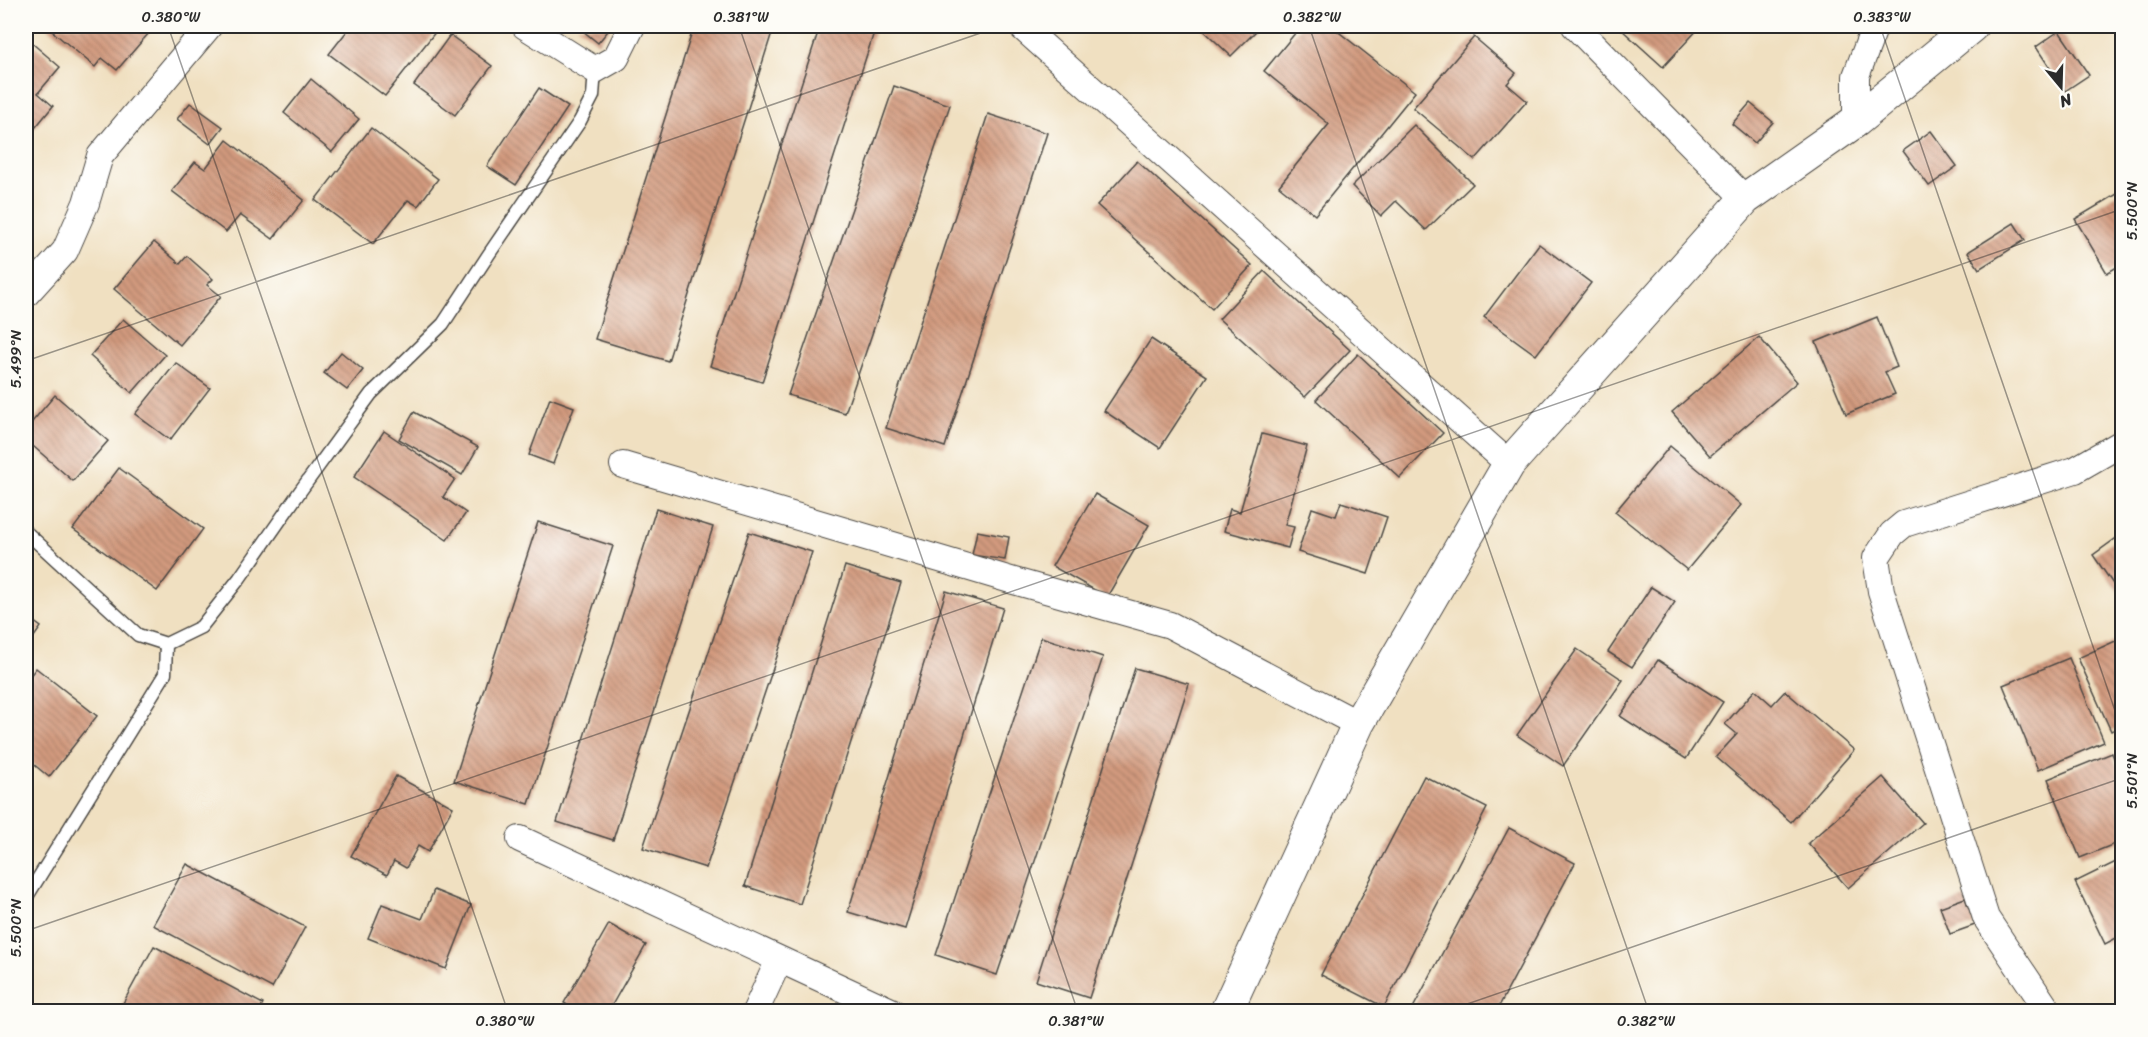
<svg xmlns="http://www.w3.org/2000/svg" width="2148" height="1037" font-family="Sriracha,sans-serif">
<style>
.building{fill:url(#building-back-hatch)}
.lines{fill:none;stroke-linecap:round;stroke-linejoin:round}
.service-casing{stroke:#494642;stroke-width:15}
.minor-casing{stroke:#494642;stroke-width:28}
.tertiary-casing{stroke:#494642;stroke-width:34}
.service{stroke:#fff;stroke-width:12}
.minor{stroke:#fff;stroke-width:26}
.tertiary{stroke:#fff;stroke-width:32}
.ticks{fill:none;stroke:#2b2b2b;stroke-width:1.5;stroke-opacity:0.45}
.neatline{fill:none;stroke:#2b2b2b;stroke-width:2}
.ticks-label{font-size:15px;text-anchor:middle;fill:#2b2b2b}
</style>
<defs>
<pattern id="building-back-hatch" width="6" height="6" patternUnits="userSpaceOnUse" patternTransform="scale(1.5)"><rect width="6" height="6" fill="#d29a7e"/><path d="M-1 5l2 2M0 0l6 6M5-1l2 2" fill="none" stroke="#ab7e67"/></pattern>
</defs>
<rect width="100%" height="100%" fill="#fdfcf7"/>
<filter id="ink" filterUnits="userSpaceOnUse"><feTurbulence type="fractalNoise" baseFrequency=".0167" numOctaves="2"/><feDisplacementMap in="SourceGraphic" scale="12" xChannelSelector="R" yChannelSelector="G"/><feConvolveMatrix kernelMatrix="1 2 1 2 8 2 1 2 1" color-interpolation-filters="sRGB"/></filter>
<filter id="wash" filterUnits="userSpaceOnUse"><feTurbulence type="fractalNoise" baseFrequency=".008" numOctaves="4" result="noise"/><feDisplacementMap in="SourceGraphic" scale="24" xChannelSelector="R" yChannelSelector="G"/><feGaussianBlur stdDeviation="1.35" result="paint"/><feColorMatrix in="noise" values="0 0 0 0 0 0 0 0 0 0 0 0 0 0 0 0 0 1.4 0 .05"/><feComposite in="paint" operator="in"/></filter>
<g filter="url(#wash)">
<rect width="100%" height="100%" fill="#f0e0c1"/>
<g id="blocks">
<g class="building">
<polygon points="46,26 155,26 117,70 102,58 95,67"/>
<polygon points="351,26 440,26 385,96 329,54"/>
<polygon points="577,26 612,26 598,43"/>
<polygon points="694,26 774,26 668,361 595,339"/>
<polygon points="820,26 876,26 762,382 710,366"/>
<polygon points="1199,26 1261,26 1231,56"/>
<polygon points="1301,26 1331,26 1415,92 1315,215 1279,186 1329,124 1264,71"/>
<polygon points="1624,26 1701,26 1663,67 1621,29"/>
<polygon points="2059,31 2089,75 2065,91 2036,47"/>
<polygon points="450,35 492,66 455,115 414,85"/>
<polygon points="1474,37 1516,73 1507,84 1527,101 1475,160 1413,108"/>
<polygon points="26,38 60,67 38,93 53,106 26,139"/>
<polygon points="311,79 359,119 332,152 284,113"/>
<polygon points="894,86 950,105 845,413 788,395"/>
<polygon points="539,88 568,107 516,185 487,166"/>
<polygon points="190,103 223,127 210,144 177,119"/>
<polygon points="1750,103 1773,122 1755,143 1732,124"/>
<polygon points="988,114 1047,133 945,447 886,428"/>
<polygon points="1414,125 1473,184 1426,230 1396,201 1381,216 1352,186"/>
<polygon points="371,128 438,179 418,206 408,200 373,244 315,200"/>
<polygon points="1931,131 1957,166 1929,186 1903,151"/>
<polygon points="227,140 304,200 273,239 240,215 226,232 172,191 195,162 205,169"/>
<polygon points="1137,161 1252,265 1212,309 1097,205"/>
<polygon points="2122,191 2122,264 2107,273 2075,219"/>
<polygon points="2014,223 2025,240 1979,269 1968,252"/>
<polygon points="154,242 180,264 187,256 213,279 207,285 221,296 180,345 114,289"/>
<polygon points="1539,244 1591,283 1536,355 1484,317"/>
<polygon points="1264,271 1350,350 1305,397 1219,319"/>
<polygon points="1877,317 1897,367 1885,372 1895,394 1846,414 1816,342"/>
<polygon points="123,319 165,355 132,393 90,356"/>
<polygon points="1759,337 1797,382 1710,456 1672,412"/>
<polygon points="1151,339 1207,376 1160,448 1104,411"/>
<polygon points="341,352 363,370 347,390 324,373"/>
<polygon points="1358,354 1443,433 1400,478 1316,400"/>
<polygon points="176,363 210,388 170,440 135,414"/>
<polygon points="55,395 108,441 73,481 26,440 26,429"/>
<polygon points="550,398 574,407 553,464 529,455"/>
<polygon points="414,412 478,447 462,475 399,439"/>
<polygon points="384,431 455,479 443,497 466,513 447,540 354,477"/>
<polygon points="1262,434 1307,446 1285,525 1294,527 1288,548 1224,531 1230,509 1240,512"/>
<polygon points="1670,446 1741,505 1687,570 1615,512"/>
<polygon points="119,468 203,529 157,591 73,529"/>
<polygon points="1095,494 1149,525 1107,597 1052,566"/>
<polygon points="1341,502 1387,517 1368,574 1298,552 1312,508 1336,516"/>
<polygon points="656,509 713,527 613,840 557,822"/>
<polygon points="538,522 613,546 529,804 454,781"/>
<polygon points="977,531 1009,537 1005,560 972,555"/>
<polygon points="749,532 812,552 706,868 643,848"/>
<polygon points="2122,534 2122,597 2093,555"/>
<polygon points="845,566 901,583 800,904 745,886"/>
<polygon points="1651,587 1675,602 1632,667 1608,652"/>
<polygon points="946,591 1003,608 905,929 848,912"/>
<polygon points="26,616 41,627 26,648"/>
<polygon points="1041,637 1103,657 997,975 936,955"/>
<polygon points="2122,638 2122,726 2111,731 2078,658"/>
<polygon points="1577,649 1623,680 1563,766 1517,735"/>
<polygon points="2069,658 2104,742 2038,770 2003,685"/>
<polygon points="1658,660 1723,702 1686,759 1620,716"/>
<polygon points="36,668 97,716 49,777 26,758 26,681"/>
<polygon points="1135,668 1189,684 1089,998 1036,981"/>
<polygon points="1755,690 1772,705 1785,691 1854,750 1791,822 1716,757 1737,734 1725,724"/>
<polygon points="2112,753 2122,780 2122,841 2080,858 2048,779"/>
<polygon points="396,776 453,807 428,852 418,846 406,868 394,861 387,875 351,856"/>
<polygon points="1424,776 1487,808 1384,1007 1321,975"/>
<polygon points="1883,777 1923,823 1848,888 1808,843"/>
<polygon points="1509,828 1575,863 1496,1012 1415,1012 1412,1010"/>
<polygon points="2122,859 2122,935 2105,944 2075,882"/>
<polygon points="187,864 305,927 272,988 153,925"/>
<polygon points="434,890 471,905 446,969 368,938 382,904 422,919"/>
<polygon points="1965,898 1975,925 1950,934 1940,907"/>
<polygon points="609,924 646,945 608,1012 579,1012 564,1003"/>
<polygon points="154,946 263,1004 259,1012 129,1012 121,1007"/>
<polygon points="1311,1005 1324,1012 1307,1012"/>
</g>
</g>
</g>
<g filter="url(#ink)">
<use href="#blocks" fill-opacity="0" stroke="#494642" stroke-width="1.5"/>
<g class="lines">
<g class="service-casing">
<g id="service">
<polyline points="26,532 138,635 166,644 201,627 239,579 301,490 371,394 443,324 489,254 580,121 593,96 595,70"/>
<polyline points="26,898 165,674 166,644"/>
</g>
</g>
<g class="minor-casing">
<g id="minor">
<polyline points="525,26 595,70 616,58 632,26"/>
<polyline points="1021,26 1509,464"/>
<polyline points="1575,26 1745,199"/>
<polyline points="1856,121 1856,76 1875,26"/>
<polyline points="26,294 65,251 86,203 100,156 209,26"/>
<polyline points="623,465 1014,581 1170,625 1358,724"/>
<polyline points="520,839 893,1012"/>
<polyline points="755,1012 779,960"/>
<polyline points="2049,1012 1986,918 1881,591 1876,558 1892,534 1904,524 2075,470 2122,443"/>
</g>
</g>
<g class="tertiary-casing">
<polyline id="tertiary" points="1226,1012 1358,724 1509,464 1745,199 1856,121 1972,26"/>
</g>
<use href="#service" class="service"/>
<use href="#minor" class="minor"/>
<use href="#tertiary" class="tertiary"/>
</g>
</g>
<path class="ticks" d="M168 26 508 1012M739 26 1078 1012M1309 26 1649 1012M1880 26 2122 731M26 361 1001 26M26 931 2122 209M1444 1012 2122 778"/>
<rect width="2148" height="1037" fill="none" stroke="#fdfcf7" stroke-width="66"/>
<g transform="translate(2061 87) rotate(161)" stroke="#fdfcf7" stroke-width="4.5" paint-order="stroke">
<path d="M0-4.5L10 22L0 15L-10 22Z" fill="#2b2b2b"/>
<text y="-9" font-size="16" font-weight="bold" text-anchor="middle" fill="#2b2b2b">N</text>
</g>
<rect x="33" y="33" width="2082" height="971" class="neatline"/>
<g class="ticks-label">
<text x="171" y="22">0.380°W</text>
<text x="741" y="22">0.381°W</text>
<text x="1312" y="22">0.382°W</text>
<text x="1882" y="22">0.383°W</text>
<text transform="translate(2132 211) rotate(-90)" y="5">5.500°N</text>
<text transform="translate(16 359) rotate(-90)" y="5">5.499°N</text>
<text transform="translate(2132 781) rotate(-90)" y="5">5.501°N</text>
<text transform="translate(16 928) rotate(-90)" y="5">5.500°N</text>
<text x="505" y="1026">0.380°W</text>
<text x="1076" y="1026">0.381°W</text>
<text x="1646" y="1026">0.382°W</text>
</g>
</svg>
